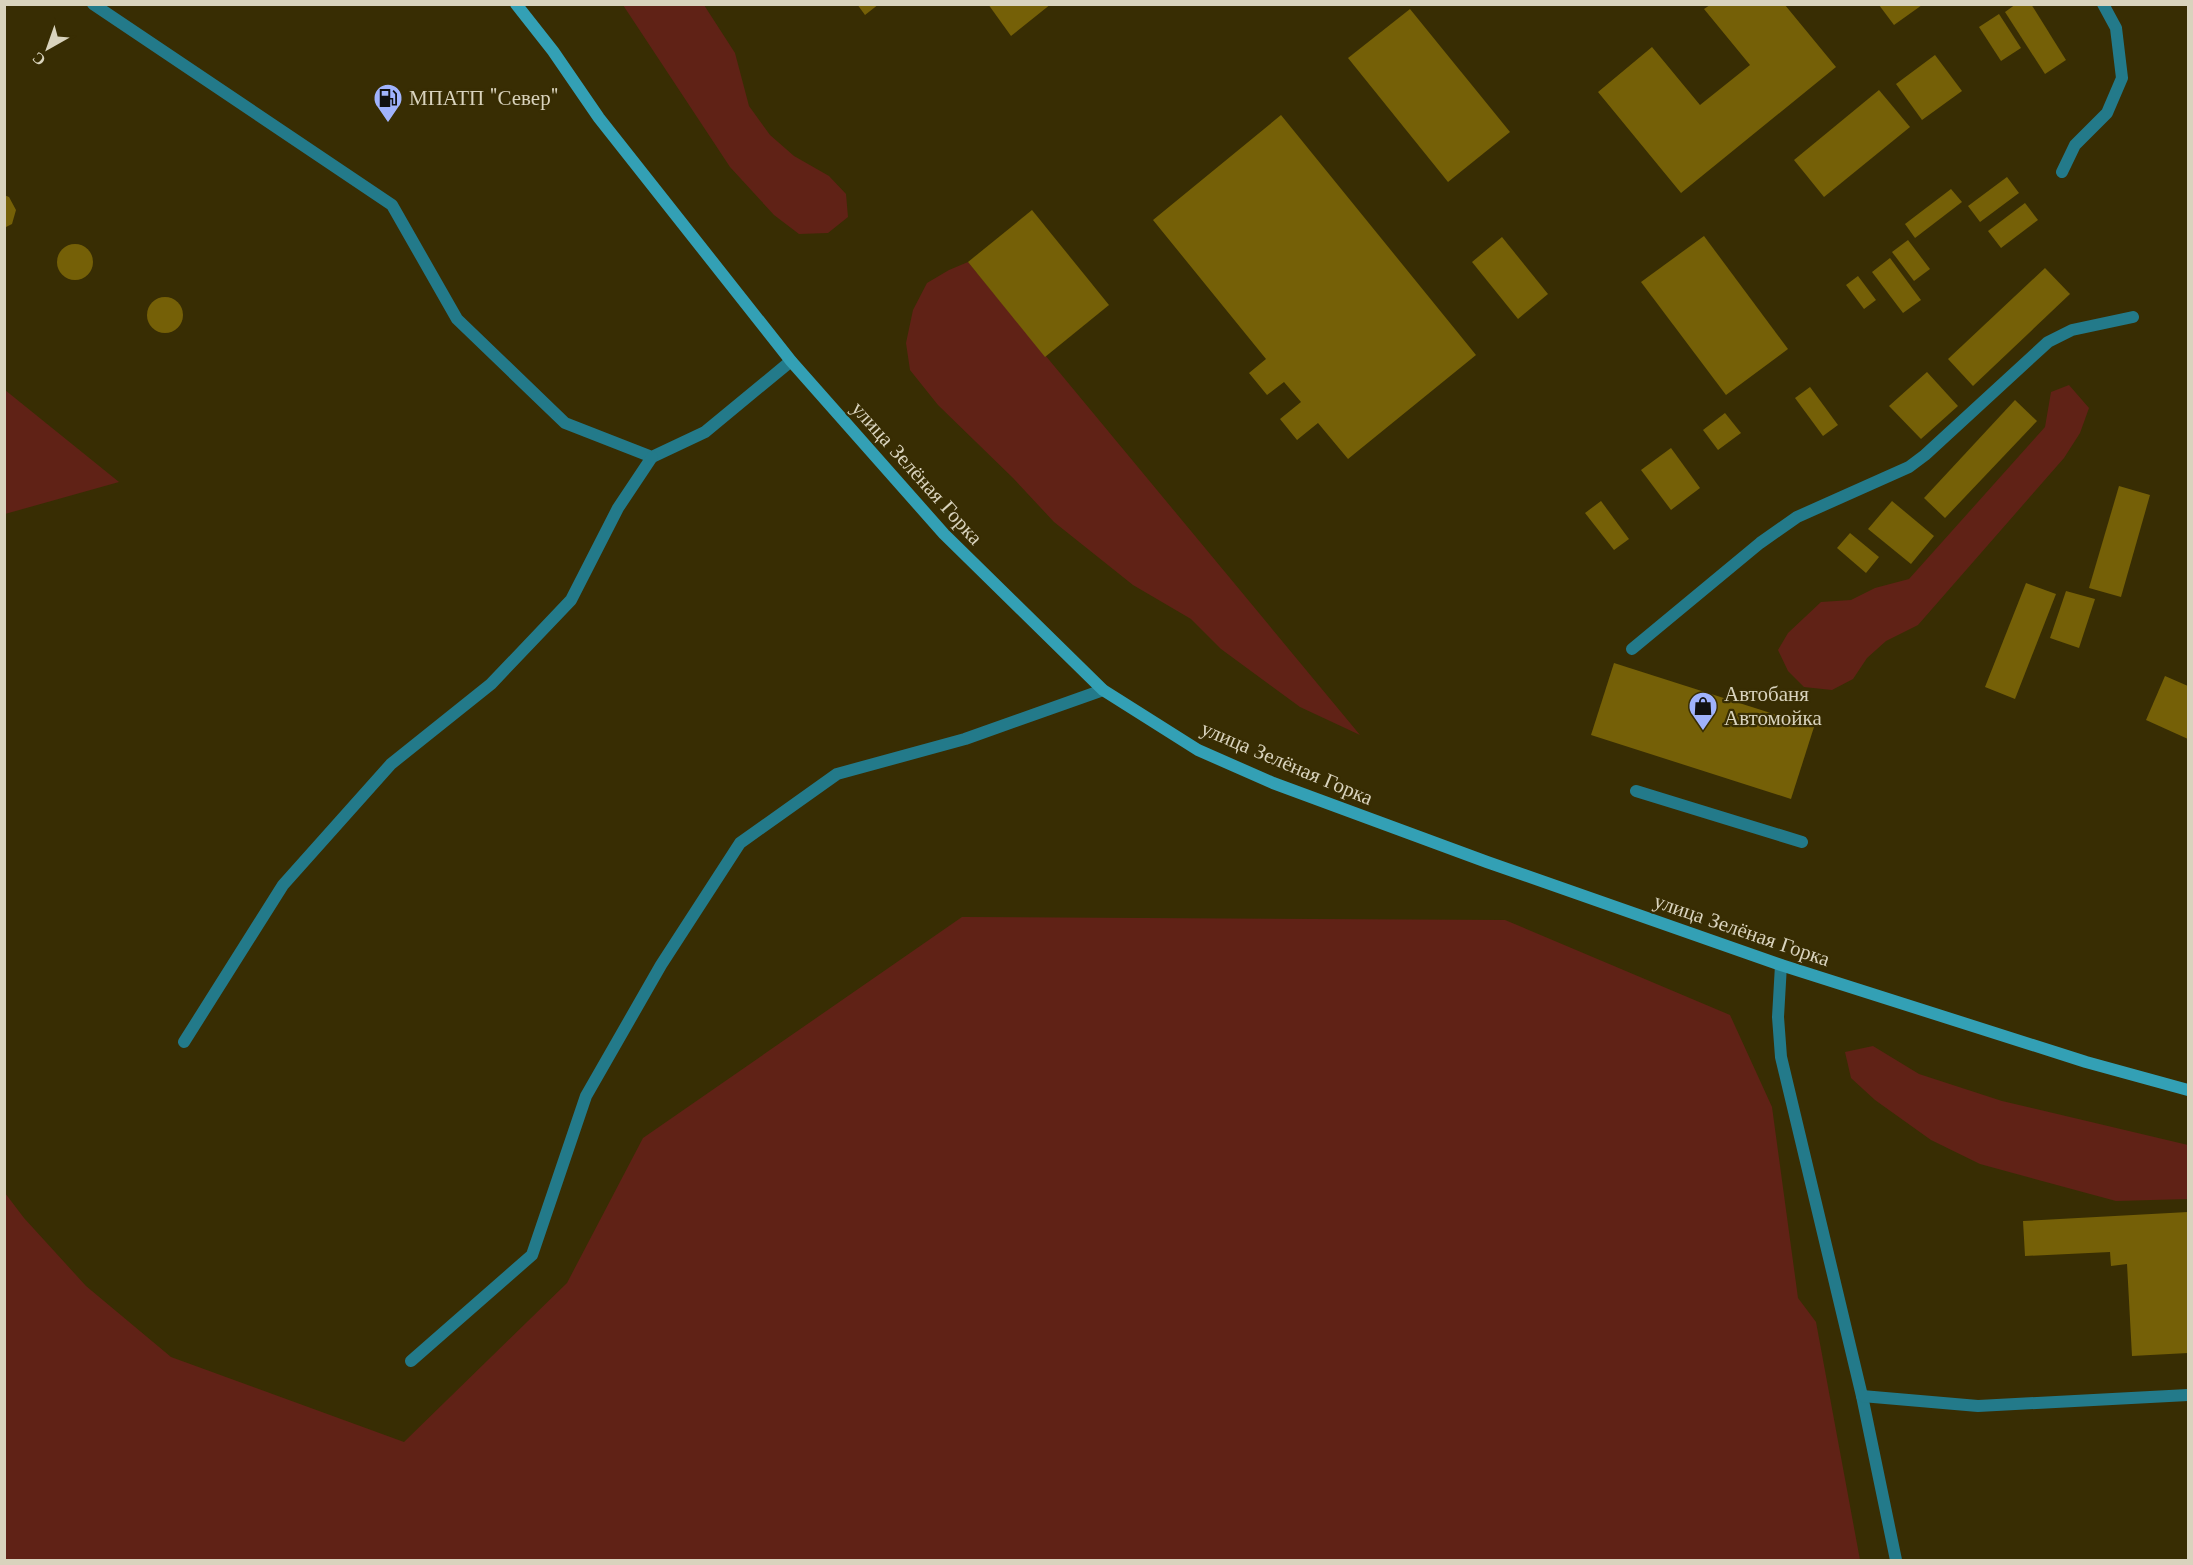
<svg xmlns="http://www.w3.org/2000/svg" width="2193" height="1565" font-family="'Libre Baskerville',serif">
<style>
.green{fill:#602216}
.building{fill:#756007}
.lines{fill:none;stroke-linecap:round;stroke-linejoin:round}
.lane{stroke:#237a8a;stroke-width:12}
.secondary{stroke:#33a0b5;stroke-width:12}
.labels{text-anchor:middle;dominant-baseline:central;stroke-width:4.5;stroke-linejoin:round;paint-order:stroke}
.poi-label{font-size:21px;fill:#d9d3bd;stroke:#382d03;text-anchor:start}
.street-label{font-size:21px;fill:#d9d3bd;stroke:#382d03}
</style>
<rect width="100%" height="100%" fill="#382d03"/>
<g class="green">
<polygon points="623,5 704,5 735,53 749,106 770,135 794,156 829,176 846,194 848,217 828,233 799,234 774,215 730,167"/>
<polygon points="968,262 1360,735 1300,707 1221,649 1191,619 1133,585 1054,522 1013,478 938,405 910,370 906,343 913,310 927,283 949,270"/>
<polygon points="2069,385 2089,408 2080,433 2064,458 1918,625 1886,641 1867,658 1853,679 1832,690 1804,687 1788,671 1778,650 1788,633 1821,602 1851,600 1875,588 1909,579 2045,427 2051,392"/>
<polygon points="5,390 119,482 5,514"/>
<polygon points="962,917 1505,920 1730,1015 1772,1107 1798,1298 1816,1322 1860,1560 5,1560 5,1193 24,1218 86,1286 171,1357 404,1442 567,1283 643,1138"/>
<polygon points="1873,1046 1919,1074 2002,1101 2188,1145 2188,1199 2116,1201 1980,1164 1931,1140 1875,1100 1851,1078 1845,1052"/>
</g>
<g class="building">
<polygon points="857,4 879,4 865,15"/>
<polygon points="988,4 1051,4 1011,36"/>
<polygon points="2016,4 2031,4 2066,60 2045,74 2005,12"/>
<polygon points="1710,5 1785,5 1836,67 1681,193 1598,92 1652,47 1700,105 1750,65 1704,9"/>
<polygon points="1879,5 1922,5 1894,25"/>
<polygon points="1410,9 1510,132 1448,182 1348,58"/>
<polygon points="1999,14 2021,48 2001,61 1979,27"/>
<polygon points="1935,55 1962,91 1922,120 1896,84"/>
<polygon points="1879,90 1910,127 1824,197 1794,160"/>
<polygon points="1281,115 1476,355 1348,459 1318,423 1297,440 1280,419 1301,402 1284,382 1267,395 1249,373 1266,359 1153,220"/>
<polygon points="2007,177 2019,193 1980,222 1968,206"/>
<polygon points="1951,189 1962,202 1915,238 1905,224"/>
<polygon points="4,195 9,197 16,210 12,224 4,228"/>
<polygon points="2025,203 2038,220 2001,248 1988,231"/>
<polygon points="1032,210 1109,305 1045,357 968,262"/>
<polygon points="1704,236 1788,349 1726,395 1641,282"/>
<polygon points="1502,237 1548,294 1518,319 1472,262"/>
<polygon points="1908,240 1930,269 1914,281 1892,252"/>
<circle cx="75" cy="262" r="18"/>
<polygon points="1890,258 1921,300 1903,313 1872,272"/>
<polygon points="2045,268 2070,294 1973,386 1948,359"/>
<polygon points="1858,276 1876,300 1864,309 1846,285"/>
<circle cx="165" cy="315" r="18"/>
<polygon points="1927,372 1958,406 1921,439 1889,406"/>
<polygon points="1810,387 1838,425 1823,436 1795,398"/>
<polygon points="2015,400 2037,421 1945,518 1924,498"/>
<polygon points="1725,413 1741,433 1718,450 1703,430"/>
<polygon points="1671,448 1700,488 1671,510 1641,470"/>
<polygon points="2119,486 2150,495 2121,597 2089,588"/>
<polygon points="1601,501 1629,539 1614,550 1585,513"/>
<polygon points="1892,501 1934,536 1911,564 1868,529"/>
<polygon points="1850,533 1879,557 1866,573 1837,548"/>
<polygon points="2026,583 2056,594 2015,699 1985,687"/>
<polygon points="2066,591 2095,599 2079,648 2050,638"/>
<polygon points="1614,663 1814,727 1791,799 1591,735"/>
<polygon points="2165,676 2188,686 2188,739 2146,720"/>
<polygon points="2188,1212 2188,1353 2132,1356 2127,1264 2111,1266 2110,1252 2025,1256 2023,1221"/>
</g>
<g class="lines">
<g class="lane">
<polyline points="93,4 392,205 457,319 565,423 652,457 705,432 791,361"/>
<polyline points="2062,172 2075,145 2107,113 2122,78 2116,28 2103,4"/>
<polyline points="1632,649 1760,543 1797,517 1909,467 1925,455 2048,342 2072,330 2133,317"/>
<polyline points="1636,791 1802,842"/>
<polyline points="1781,965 1778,1017 1781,1057 1862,1396 1896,1560"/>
<polyline points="184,1042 283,885 391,764 491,684 571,600 618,508 652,457"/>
<polyline points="411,1361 532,1255 586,1096 661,965 740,843 837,774 965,739 1103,690"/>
<polyline points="1862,1396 1978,1406 2188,1395"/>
</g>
<polyline class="secondary" points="516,4 553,51 599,118 791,361 944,534 1103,690 1198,750 1273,783 1487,862 1781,965 2086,1062 2188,1090"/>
</g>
<defs>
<g id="fuel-pin" transform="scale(1.5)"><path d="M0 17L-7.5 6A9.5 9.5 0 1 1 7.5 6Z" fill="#a0b3fd" stroke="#382d03"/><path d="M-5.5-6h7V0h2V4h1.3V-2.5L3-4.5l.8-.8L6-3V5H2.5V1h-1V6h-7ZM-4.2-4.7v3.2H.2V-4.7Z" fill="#111"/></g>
<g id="shop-pin" transform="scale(1.5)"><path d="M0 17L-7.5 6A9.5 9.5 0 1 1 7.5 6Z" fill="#a0b3fd" stroke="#382d03"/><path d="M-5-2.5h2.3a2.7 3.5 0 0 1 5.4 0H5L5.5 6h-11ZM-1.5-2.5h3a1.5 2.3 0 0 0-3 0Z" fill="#111"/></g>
</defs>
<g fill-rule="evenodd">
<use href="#fuel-pin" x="388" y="98"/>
<use href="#shop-pin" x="1703" y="706"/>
</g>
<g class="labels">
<g class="poi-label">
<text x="409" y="98">МПАТП "Север"</text>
<text x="1724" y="694">Автобаня<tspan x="1724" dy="24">Автомойка</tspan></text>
</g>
<g class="street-label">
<text transform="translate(917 473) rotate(48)">улица Зелёная Горка</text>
<text transform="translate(1287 763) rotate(23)">улица Зелёная Горка</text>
<text transform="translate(1742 930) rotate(19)">улица Зелёная Горка</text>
</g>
</g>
<rect width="2193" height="1565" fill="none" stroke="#d9d3bd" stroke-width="12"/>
<g transform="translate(48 48) rotate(220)" stroke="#382d03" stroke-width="4.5" paint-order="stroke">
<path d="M0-4.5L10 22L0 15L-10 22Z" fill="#d9d3bd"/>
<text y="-9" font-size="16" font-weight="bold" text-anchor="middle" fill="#d9d3bd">С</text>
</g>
</svg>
